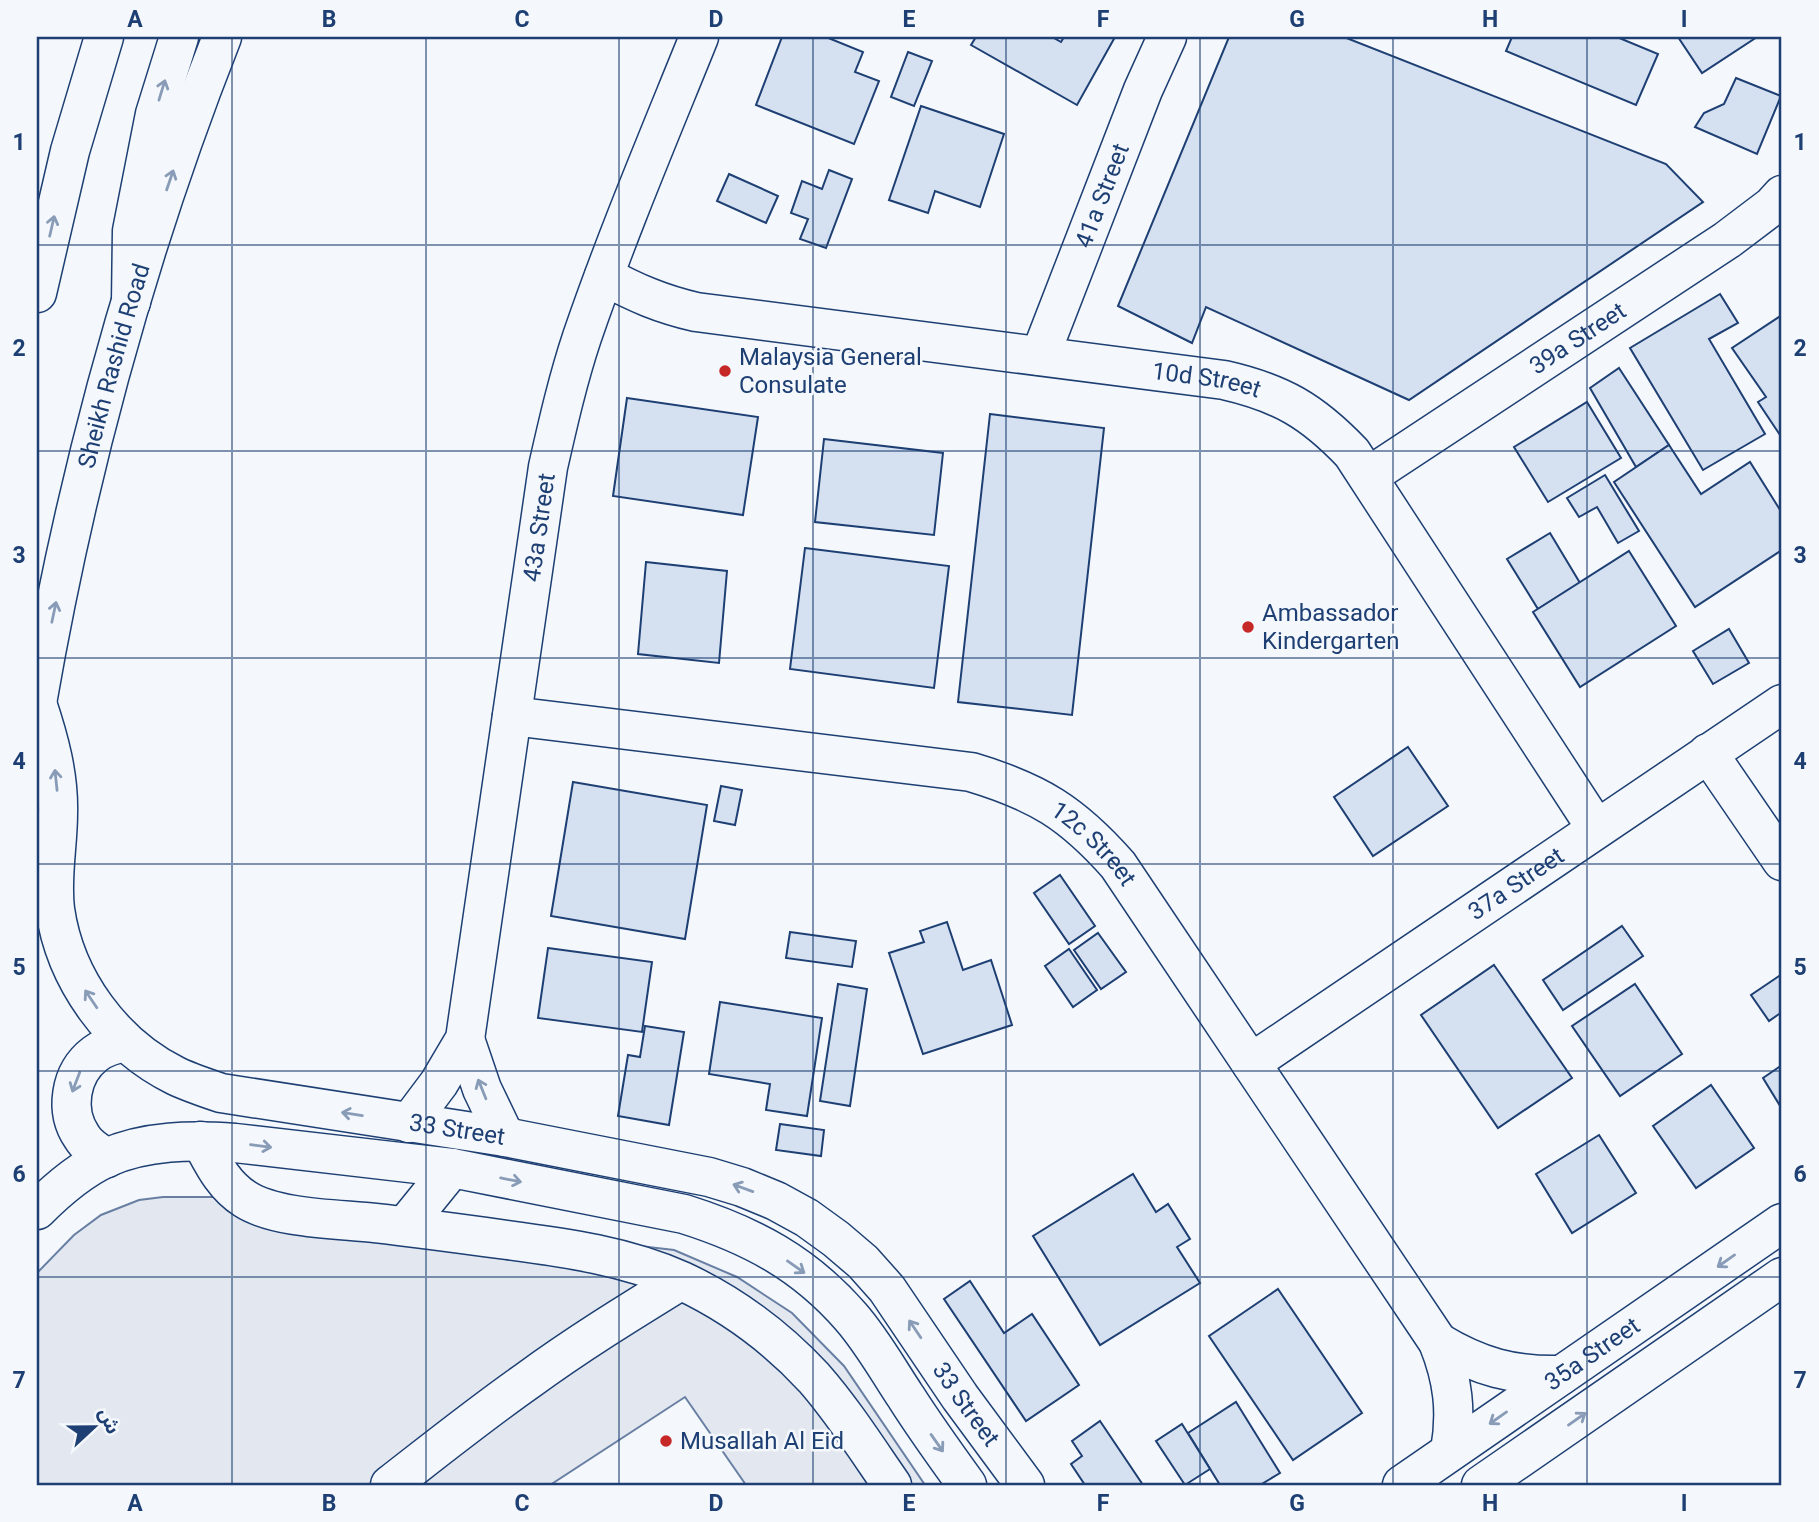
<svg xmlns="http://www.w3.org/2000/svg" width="1819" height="1522" font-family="Roboto,'Noto Sans Arabic',sans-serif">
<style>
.parking{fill:#e3e8f0;stroke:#687fa3;stroke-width:2}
.building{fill:#d5e0f0;stroke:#1d3f73;stroke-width:2}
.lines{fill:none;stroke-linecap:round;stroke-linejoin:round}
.minor-casing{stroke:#1d3f73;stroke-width:41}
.major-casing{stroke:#1d3f73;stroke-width:41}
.highway-casing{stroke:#1d3f73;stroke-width:41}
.minor{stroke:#f4f7fb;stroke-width:38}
.major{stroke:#f4f7fb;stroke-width:38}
.highway{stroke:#f4f7fb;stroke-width:38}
.oneway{stroke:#889bb7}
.grid{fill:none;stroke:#1d3f73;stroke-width:2;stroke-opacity:0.55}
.poi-dot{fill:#c62828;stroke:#f4f7fb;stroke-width:2.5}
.labels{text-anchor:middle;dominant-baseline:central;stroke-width:5;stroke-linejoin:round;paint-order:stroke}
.street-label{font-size:24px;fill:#1d3f73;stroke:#f4f7fb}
.poi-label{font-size:24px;fill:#1d3f73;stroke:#f4f7fb;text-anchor:start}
.neatline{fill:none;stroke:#1d3f73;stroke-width:2.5}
.grid-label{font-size:23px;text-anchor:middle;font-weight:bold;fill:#1d3f73}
</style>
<rect width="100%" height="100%" fill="#f4f7fb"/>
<polygon class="parking" points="163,1197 219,1197 674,1250 737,1277 792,1313 844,1366 925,1485 746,1485 685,1397 550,1485 37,1485 37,1273 74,1235 101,1215 139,1200"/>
<g class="building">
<polygon points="782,37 826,37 863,52 855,72 879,81 854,144 756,105"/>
<polygon points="976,37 1052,37 1061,42 1064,37 1115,37 1077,105 971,45"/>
<polygon points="1229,37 1344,37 1666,164 1703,202 1409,400 1206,307 1192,343 1118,306"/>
<polygon points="1512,37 1617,37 1658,54 1636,105 1506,51"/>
<polygon points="1678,37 1757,37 1702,73"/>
<polygon points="908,52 932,61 914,106 891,97"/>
<polygon points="1736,78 1781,96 1757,154 1695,127 1704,113 1724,104"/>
<polygon points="921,106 1004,134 980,207 935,191 928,213 889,200"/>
<polygon points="829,170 852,179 826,248 800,239 808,219 791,213 802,181 822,189"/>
<polygon points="729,174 778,196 766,223 717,201"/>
<polygon points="1720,294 1738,323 1709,339 1765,434 1703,470 1630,348"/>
<polygon points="1782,315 1782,438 1758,402 1766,397 1732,348"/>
<polygon points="1619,368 1669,445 1636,467 1590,388"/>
<polygon points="627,398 758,417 743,515 613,496"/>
<polygon points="1587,402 1621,458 1548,502 1514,447"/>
<polygon points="990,414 1104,428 1072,715 958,702"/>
<polygon points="824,439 943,453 934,535 815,522"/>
<polygon points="1669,445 1701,494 1750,462 1782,513 1782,550 1695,607 1614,482"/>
<polygon points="1605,475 1639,531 1618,543 1597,507 1579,517 1567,498"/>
<polygon points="1550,533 1580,583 1538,609 1507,559"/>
<polygon points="805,548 949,566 934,688 790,669"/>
<polygon points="1629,551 1676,626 1580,687 1533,612"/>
<polygon points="646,562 727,571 719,663 638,654"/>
<polygon points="1729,629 1749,663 1713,684 1693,651"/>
<polygon points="1408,747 1448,806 1373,856 1334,797"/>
<polygon points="573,782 707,805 685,939 551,916"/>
<polygon points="721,786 742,790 735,825 714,821"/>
<polygon points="1060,875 1095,926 1069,944 1034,893"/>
<polygon points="947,922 963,970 991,960 1012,1025 923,1054 889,953 924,942 920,931"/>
<polygon points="1622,926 1643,956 1563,1010 1543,980"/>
<polygon points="790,932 856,941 852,967 786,958"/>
<polygon points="1098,933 1126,972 1101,989 1074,950"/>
<polygon points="548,948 652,962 642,1032 538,1018"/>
<polygon points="1069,949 1097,990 1073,1007 1045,966"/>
<polygon points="1494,965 1572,1078 1498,1128 1421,1015"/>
<polygon points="1782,974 1782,1012 1769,1021 1751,995"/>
<polygon points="838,984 867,989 850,1106 820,1101"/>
<polygon points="1635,984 1682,1054 1620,1096 1572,1026"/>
<polygon points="720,1002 822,1018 807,1116 766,1110 770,1084 709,1074"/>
<polygon points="645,1026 684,1032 669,1125 618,1116 628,1055 640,1057"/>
<polygon points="1782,1065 1782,1109 1763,1078"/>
<polygon points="1711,1085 1754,1148 1696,1188 1653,1126"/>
<polygon points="780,1124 824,1130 821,1156 776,1150"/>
<polygon points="1599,1135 1636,1193 1572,1233 1536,1174"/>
<polygon points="1133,1174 1156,1212 1168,1204 1190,1239 1177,1247 1200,1283 1100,1345 1033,1236"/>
<polygon points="970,1281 1004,1333 1032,1314 1079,1385 1026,1421 944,1299"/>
<polygon points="1278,1289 1362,1413 1293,1460 1209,1336"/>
<polygon points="1236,1402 1280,1473 1260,1485 1220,1485 1188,1433"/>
<polygon points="1100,1421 1143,1485 1085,1485 1071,1464 1082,1456 1072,1441"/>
<polygon points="1182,1424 1210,1469 1185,1485 1156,1441"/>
</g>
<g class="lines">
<g class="minor-casing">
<g id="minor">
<path id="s1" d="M604 276C636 293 661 304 696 312L1224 380C1281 393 1312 411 1352 453L1596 828"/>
<path id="s2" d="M1040 356 1143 90 1167 37"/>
<path id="s3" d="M1369 476 1727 240 1772 206 1782 195"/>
<path id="s4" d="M37 703C49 739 59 775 58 813 58 846 51 877 55 909 65 980 113 1045 176 1076 191 1083 206 1088 221 1093L505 1137 709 1177 742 1187 776 1201 807 1218 836 1239 863 1262 887 1289 960 1397 1025 1485"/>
<path id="s5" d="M512 716 971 772C1038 792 1072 813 1118 865L1438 1342C1453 1379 1457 1412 1450 1451"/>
<polyline points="1708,753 1782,861"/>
<polyline points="465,1039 482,1089 505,1137"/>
<path id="s6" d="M1251 1063 1782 704"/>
<path id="s7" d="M409 1123 439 1083 465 1039 548 467C558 423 568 379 582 337 617 235 659 136 699 37"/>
<path d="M201 1141C213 1163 223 1185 245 1199 276 1219 338 1219 375 1223 419 1228 463 1234 507 1240 567 1248 626 1256 682 1281 731 1304 777 1338 814 1378 843 1411 867 1449 892 1485"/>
<path d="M107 1158C97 1152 88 1147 82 1137 64 1111 70 1073 95 1054 104 1047 115 1044 125 1042"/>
<path d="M37 1210C57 1190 80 1170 106 1158 146 1140 192 1140 235 1143L452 1168 684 1214C751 1235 804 1263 851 1317 872 1341 888 1370 906 1397 925 1427 946 1456 967 1485"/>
<polyline points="405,1226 452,1168"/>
<path d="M1438 1342C1479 1367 1513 1376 1561 1375"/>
<path d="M390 1485C435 1450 480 1414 527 1381 576 1345 628 1313 680 1281"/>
<path id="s8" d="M1402 1485 1782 1223"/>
<polyline points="1481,1485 1782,1277"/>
</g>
</g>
<g class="major-casing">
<g id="major">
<path id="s9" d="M37 703C76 478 138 250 222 37"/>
</g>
</g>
<g class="highway-casing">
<g id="highway">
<polyline points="37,293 70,151 104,37"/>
<polyline points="131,302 132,231 155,114 179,37"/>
</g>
</g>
<use href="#minor" class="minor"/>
<use href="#major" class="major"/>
<use href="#highway" class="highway"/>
</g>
<defs><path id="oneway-shaft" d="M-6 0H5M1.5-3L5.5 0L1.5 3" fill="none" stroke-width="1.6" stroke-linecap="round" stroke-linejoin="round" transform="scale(1.75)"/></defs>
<g class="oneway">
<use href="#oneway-shaft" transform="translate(162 90) rotate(-73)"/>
<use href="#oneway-shaft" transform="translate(170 180) rotate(-71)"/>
<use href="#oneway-shaft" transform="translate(52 226) rotate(-77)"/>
<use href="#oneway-shaft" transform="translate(54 612) rotate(-78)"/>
<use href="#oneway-shaft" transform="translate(56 780) rotate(-96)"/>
<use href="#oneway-shaft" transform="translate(91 999) rotate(-124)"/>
<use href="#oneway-shaft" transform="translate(76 1082) rotate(111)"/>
<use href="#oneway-shaft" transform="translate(482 1089) rotate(-112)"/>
<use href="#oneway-shaft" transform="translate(352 1114) rotate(-171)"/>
<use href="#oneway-shaft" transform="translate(261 1146) rotate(7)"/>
<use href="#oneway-shaft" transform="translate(511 1180) rotate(11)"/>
<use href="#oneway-shaft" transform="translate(743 1188) rotate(-160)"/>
<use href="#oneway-shaft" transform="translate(1726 1261) rotate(145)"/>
<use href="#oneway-shaft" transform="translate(796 1267) rotate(35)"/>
<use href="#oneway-shaft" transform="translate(915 1329) rotate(-124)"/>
<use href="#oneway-shaft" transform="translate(1498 1418) rotate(145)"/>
<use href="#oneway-shaft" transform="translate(1577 1419) rotate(-35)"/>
<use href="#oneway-shaft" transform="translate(937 1443) rotate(55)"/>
</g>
<path class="grid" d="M232 37V1485M426 37V1485M619 37V1485M813 37V1485M1006 37V1485M1200 37V1485M1393 37V1485M1587 37V1485M37 245H1782M37 451H1782M37 658H1782M37 864H1782M37 1071H1782M37 1277H1782"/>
<g class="poi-dot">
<circle cx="725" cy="371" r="7"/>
<circle cx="1248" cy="627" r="7"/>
<circle cx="666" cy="1441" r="7"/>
</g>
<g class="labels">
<g class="street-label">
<text stroke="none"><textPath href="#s2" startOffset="172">41a Street</textPath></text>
<text stroke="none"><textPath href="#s3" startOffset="250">39a Street</textPath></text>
<text stroke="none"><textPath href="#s9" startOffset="346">Sheikh Rashid Road</textPath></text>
<text stroke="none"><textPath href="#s1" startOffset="614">10d Street</textPath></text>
<text stroke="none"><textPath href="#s7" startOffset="618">43a Street</textPath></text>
<text stroke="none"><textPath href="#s5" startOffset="607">12c Street</textPath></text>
<text stroke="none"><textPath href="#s6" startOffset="320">37a Street</textPath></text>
<text stroke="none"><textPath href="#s4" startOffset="710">33 Street</textPath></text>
<text stroke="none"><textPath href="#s8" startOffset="231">35a Street</textPath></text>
<text stroke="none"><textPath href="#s4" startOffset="1320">33 Street</textPath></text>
</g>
<g class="poi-label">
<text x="739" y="357">Malaysia General<tspan x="739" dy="28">Consulate</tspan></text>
<text x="1262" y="613">Ambassador<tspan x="1262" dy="28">Kindergarten</tspan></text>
<text x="680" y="1441">Musallah Al Eid</text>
</g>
</g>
<rect width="1819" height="1522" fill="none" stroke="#f4f7fb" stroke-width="77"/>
<g transform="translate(94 1427) rotate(68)" stroke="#f4f7fb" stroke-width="5" paint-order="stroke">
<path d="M0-5L12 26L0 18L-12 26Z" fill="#1d3f73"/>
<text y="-10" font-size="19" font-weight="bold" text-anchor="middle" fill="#1d3f73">ش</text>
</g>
<rect x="38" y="38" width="1742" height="1446" class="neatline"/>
<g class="grid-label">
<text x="135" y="27">A</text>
<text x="329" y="27">B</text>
<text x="522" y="27">C</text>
<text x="716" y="27">D</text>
<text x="909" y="27">E</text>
<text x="1103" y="27">F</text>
<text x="1297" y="27">G</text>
<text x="1490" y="27">H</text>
<text x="1684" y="27">I</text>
<text x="19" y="150">1</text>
<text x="1800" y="150">1</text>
<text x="19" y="356">2</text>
<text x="1800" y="356">2</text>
<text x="19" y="563">3</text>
<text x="1800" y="563">3</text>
<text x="19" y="769">4</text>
<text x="1800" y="769">4</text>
<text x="19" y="975">5</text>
<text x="1800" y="975">5</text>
<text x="19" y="1182">6</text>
<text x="1800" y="1182">6</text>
<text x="19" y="1388">7</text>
<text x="1800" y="1388">7</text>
<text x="135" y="1511">A</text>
<text x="329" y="1511">B</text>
<text x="522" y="1511">C</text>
<text x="716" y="1511">D</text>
<text x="909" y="1511">E</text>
<text x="1103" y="1511">F</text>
<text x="1297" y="1511">G</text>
<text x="1490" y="1511">H</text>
<text x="1684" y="1511">I</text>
</g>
</svg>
